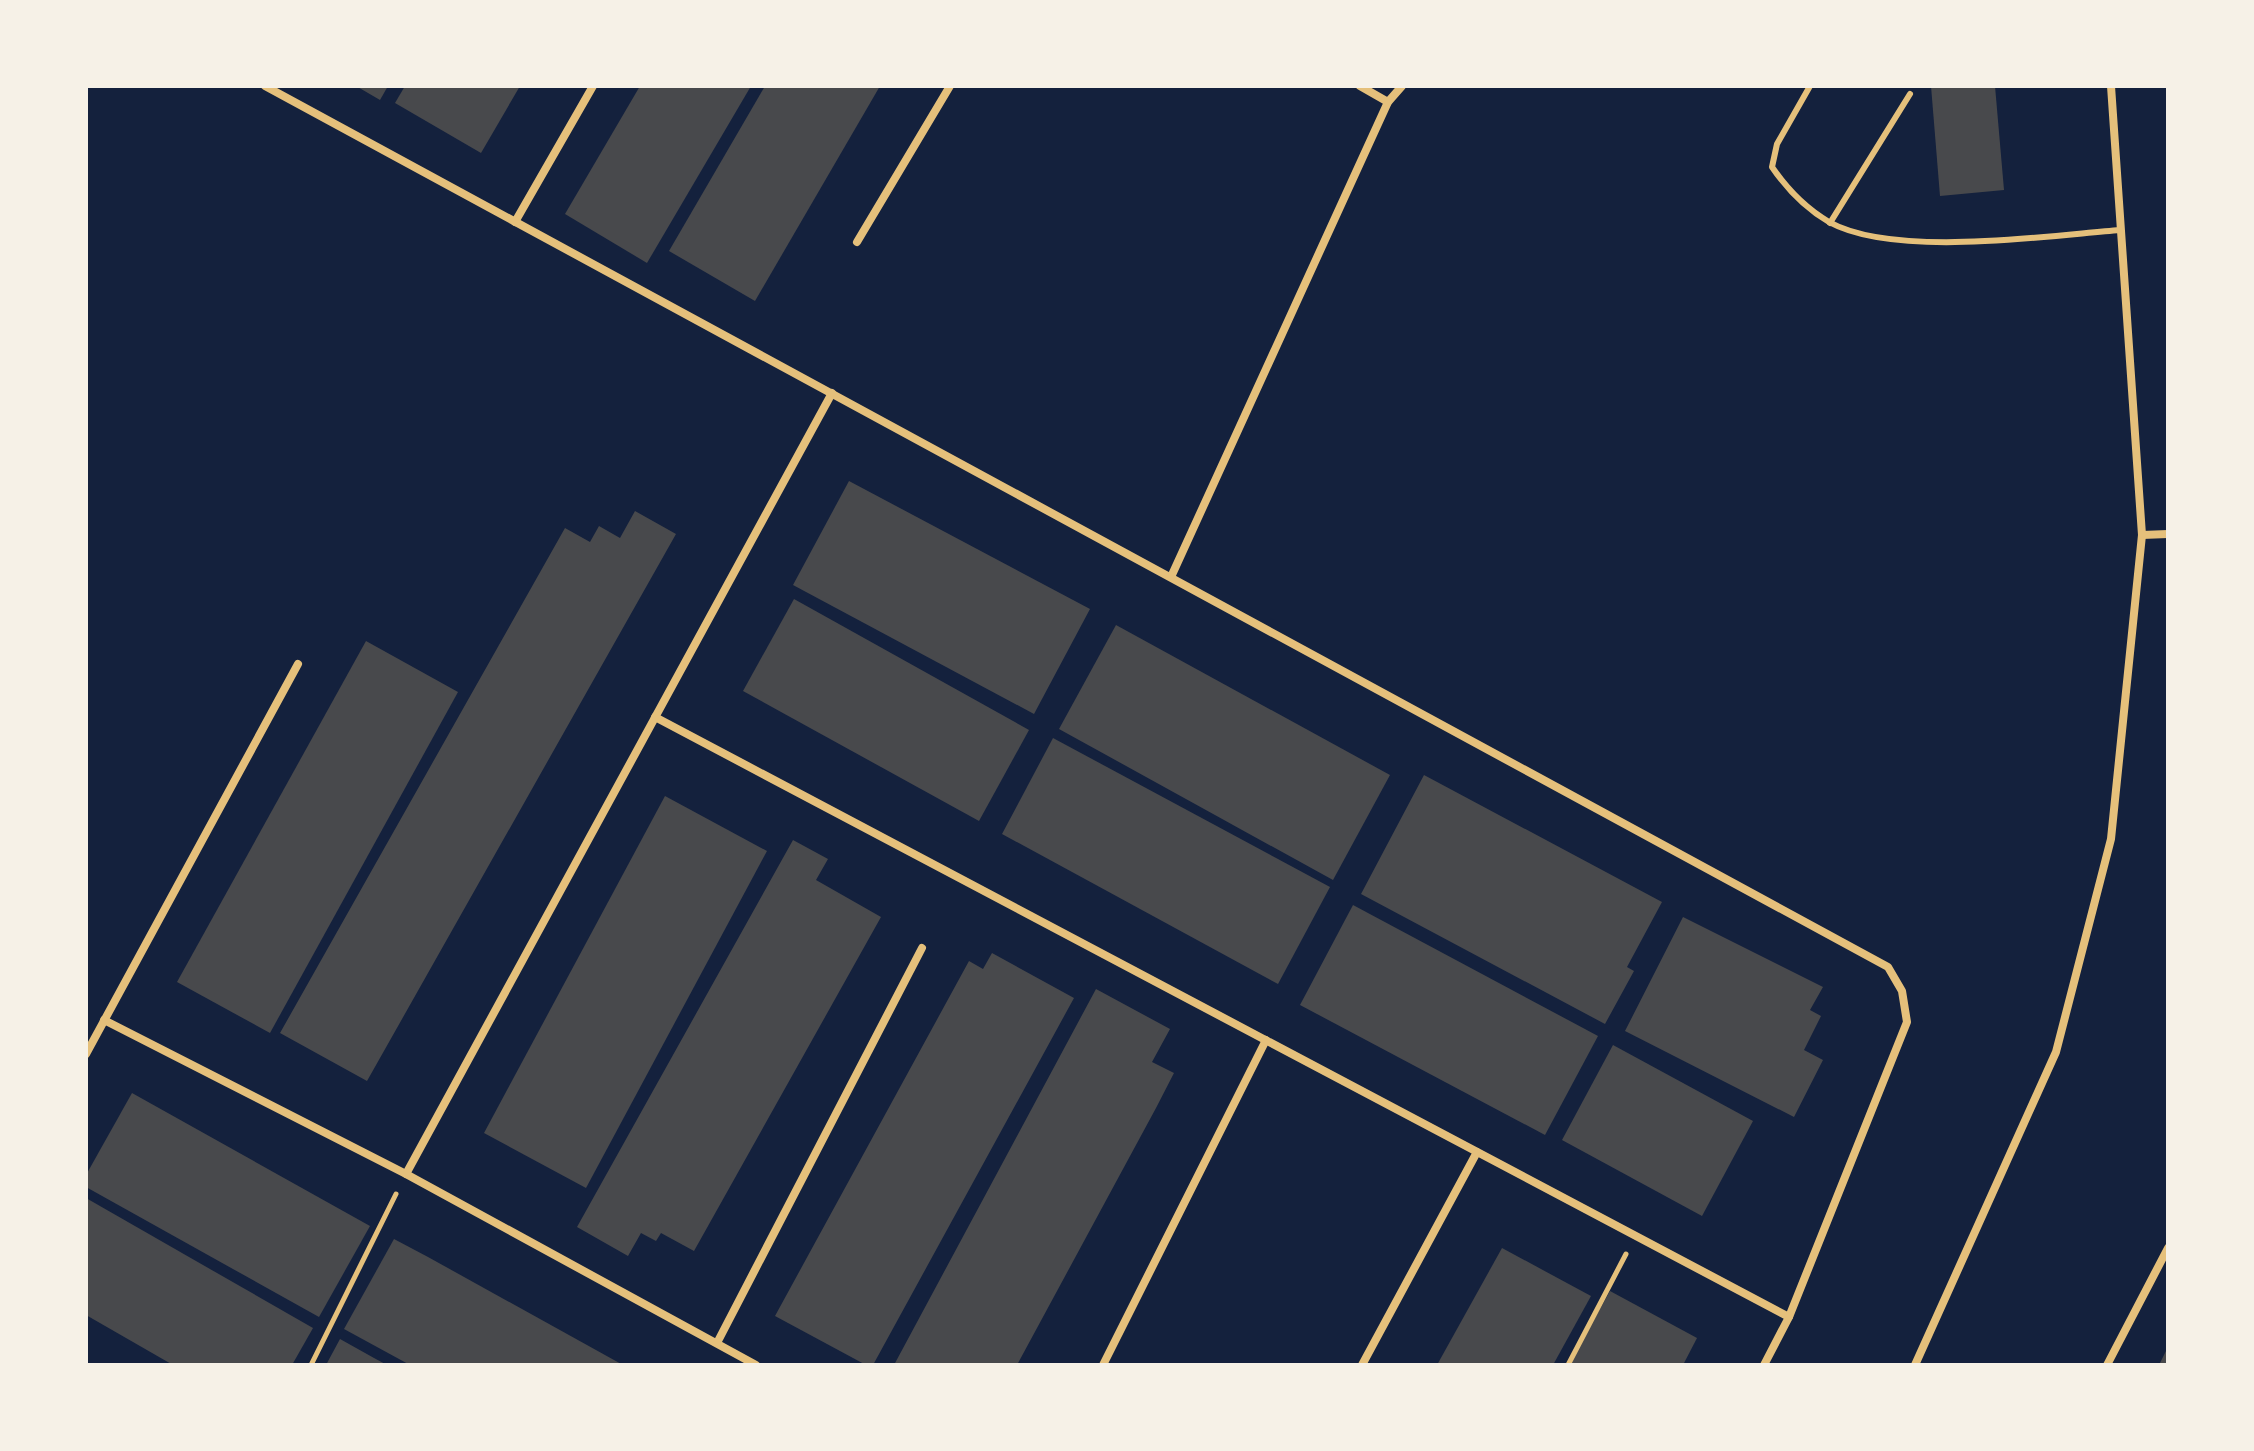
<svg xmlns="http://www.w3.org/2000/svg" width="2254" height="1451" font-family="'Nunito Sans',sans-serif">
<style>
.building{fill:#48494c}
.lines{fill:none;stroke-linecap:round;stroke-linejoin:round}
.path{stroke:#e5c07b;stroke-width:5}
.service{stroke:#e5c07b;stroke-width:6}
.minor{stroke:#e5c07b;stroke-width:8}
</style>
<rect width="100%" height="100%" fill="#14213d"/>
<g class="building">
<polygon points="356,86 388,86 380,100"/>
<polygon points="405,86 520,86 481,153 395,103"/>
<polygon points="640,86 751,86 647,263 565,214"/>
<polygon points="765,86 880,86 755,301 669,251"/>
<polygon points="1931,86 1995,86 2004,190 1940,196"/>
<polygon points="849,481 1090,609 1034,714 793,585"/>
<polygon points="635,511 676,534 367,1081 280,1033 565,528 590,542 599,526 620,538"/>
<polygon points="794,599 1029,730 979,821 743,691"/>
<polygon points="1116,625 1390,775 1333,880 1059,729"/>
<polygon points="366,641 458,692 270,1033 177,982"/>
<polygon points="1053,738 1330,887 1278,984 1002,834"/>
<polygon points="1424,775 1662,902 1627,967 1634,971 1605,1024 1361,894"/>
<polygon points="665,796 767,851 586,1188 484,1133"/>
<polygon points="793,840 828,859 816,880 881,917 694,1251 661,1233 656,1241 641,1233 628,1256 577,1227"/>
<polygon points="1353,905 1598,1036 1545,1135 1300,1005"/>
<polygon points="1683,917 1823,987 1810,1010 1821,1016 1804,1050 1823,1060 1794,1117 1625,1031"/>
<polygon points="992,953 1074,998 873,1365 866,1365 775,1316 969,961 983,969"/>
<polygon points="1096,989 1170,1029 1152,1062 1174,1073 1156,1108 1017,1365 894,1365"/>
<polygon points="1613,1045 1753,1121 1702,1216 1562,1140"/>
<polygon points="132,1093 370,1226 319,1317 86,1187 86,1175"/>
<polygon points="86,1198 313,1328 292,1365 173,1365 86,1315"/>
<polygon points="394,1239 428,1257 623,1365 410,1365 344,1329"/>
<polygon points="1502,1248 1591,1296 1553,1365 1437,1365"/>
<polygon points="1610,1291 1697,1338 1683,1365 1569,1365"/>
<polygon points="340,1339 374,1358 387,1365 326,1365"/>
<polygon points="2168,1347 2168,1365 2159,1365"/>
</g>
<g class="lines">
<g class="path">
<polyline points="311,1365 396,1194"/>
<polyline points="1568,1365 1626,1254"/>
</g>
<g class="service">
<path d="M1810 86 1777 144 1772 167C1787 189 1805 208 1829 222 1894 258 2045 236 2120 230"/>
<polyline points="1830,223 1910,94"/>
</g>
<g class="minor">
<polyline points="265,86 1888,967 1902,991 1907,1022 1789,1317 1764,1365"/>
<polyline points="1360,86 1388,102"/>
<polyline points="515,222 593,86"/>
<polyline points="857,242 950,86"/>
<polyline points="2142,535 2168,534"/>
<polyline points="1171,577 1388,102 1402,86"/>
<polyline points="655,717 1789,1317"/>
<polyline points="104,1020 406,1174 756,1365"/>
<polyline points="86,1054 298,664"/>
<polyline points="406,1174 832,393"/>
<polyline points="717,1343 922,948"/>
<polyline points="1103,1365 1266,1040"/>
<polyline points="1362,1365 1477,1152"/>
<polyline points="1915,1365 2056,1052 2111,839 2142,535 2111,86"/>
<polyline points="2107,1365 2168,1248"/>
</g>
</g>
<rect width="2254" height="1451" fill="none" stroke="#f6f1e7" stroke-width="176"/>
</svg>
